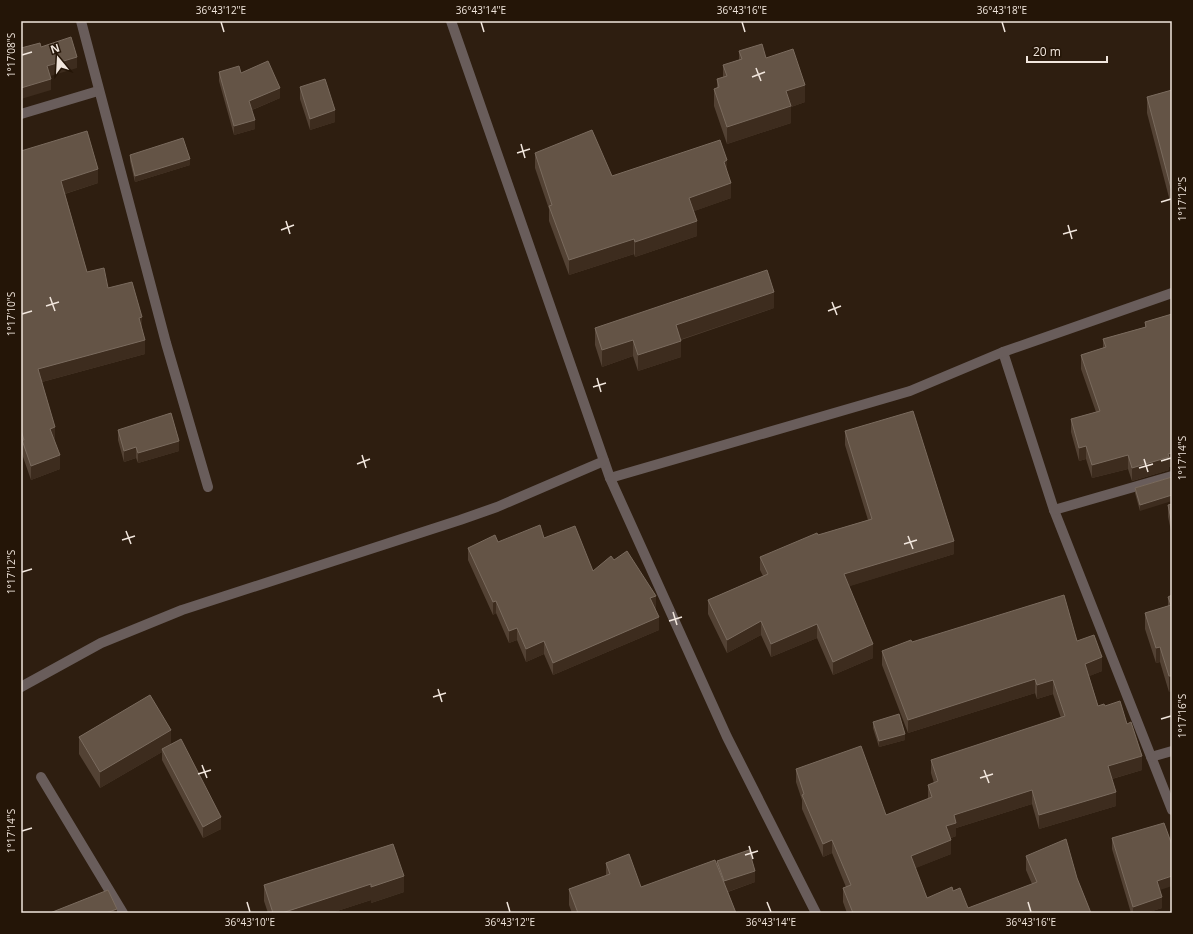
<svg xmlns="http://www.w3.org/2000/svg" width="1193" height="934" font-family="'Open Sans',sans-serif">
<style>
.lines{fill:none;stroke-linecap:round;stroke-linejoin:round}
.minor{stroke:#695d5b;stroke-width:10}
.wall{fill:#534234}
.shaded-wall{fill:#3d2c1e}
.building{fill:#645446;stroke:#7a6b5e}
.ticks{fill:none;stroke:#f1e6dd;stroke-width:1.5}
.neatline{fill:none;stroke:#f1e6dd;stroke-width:1.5}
.ticks-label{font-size:10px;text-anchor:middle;fill:#f1e6dd}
</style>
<rect width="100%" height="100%" fill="#2e1e10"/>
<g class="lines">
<g class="minor">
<polyline points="81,21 166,343 208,487"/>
<polyline points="451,21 610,478 727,737 816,913"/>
<polyline points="21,114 98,91"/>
<polyline points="1003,352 1054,510 1172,810"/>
<polyline points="610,478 910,391 1003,352 1172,293"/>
<polyline points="1054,510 1172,476"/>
<polyline points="21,687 101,643 182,610 460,520 497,507 604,461"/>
<polyline points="1151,757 1172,751"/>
<polyline points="41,777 123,913"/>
</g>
</g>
<g class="wall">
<polygon points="739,51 766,58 805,102 791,107 791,123 727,144 714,106 714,89 717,88 717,79 723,77 723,65 739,60"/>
<polygon points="219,72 280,98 252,110 255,129 234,135 219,81"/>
<polygon points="300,87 335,122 310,130 300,99"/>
<polygon points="1172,90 1172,209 1147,113 1147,97"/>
<polygon points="21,151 98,183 65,194 87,272 108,288 142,328 145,354 42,382 54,441 60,469 31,480 22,454 22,447 21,444"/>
<polygon points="535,153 612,176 727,171 731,198 694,211 697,236 635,257 634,254 569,275 549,221 549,209 535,168"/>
<polygon points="130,155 190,165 135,182 130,161"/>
<polygon points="774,308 681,340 681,357 638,371 633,356 602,367 595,345 595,328"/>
<polygon points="1172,314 1172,466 1169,467 1169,470 1132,481 1128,469 1092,478 1086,459 1079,461 1071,432 1071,419 1096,412 1081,369 1081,355 1103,348 1103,339 1145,327 1145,322"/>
<polygon points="118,430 179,451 138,463 136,458 124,462 118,440"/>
<polygon points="845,431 954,554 849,586 873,658 833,675 817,638 771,657 761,635 727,653 708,614 708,600 763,576 760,570 760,557 818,535 868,520 845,445"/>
<polygon points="1172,477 1140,511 1135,493 1135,488"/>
<polygon points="1172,504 1172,535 1168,517 1168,505"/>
<polygon points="544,538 593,571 656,608 655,609 659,630 553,675 544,654 526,662 517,640 509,643 496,613 493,615 468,560 468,548 498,542"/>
<polygon points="1172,595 1169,692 1160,662 1156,663 1145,629 1145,613 1168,606 1168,597"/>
<polygon points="1077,641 1102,671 1089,676 1098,706 1105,706 1142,770 1112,779 1116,806 1039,829 1032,804 956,828 956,836 951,838 951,854 915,868 927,898 953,891 968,908 1032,884 1026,870 1026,856 1077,878 1091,913 847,913 843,902 843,888 846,887 832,853 823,857 802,809 802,800 796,782 796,769 886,815 928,799 928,785 934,783 931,773 931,760 1061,718 1053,694 1037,699 1035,693 908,733 882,665 882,651 912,642"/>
<polygon points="873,722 905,740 879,747 873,728"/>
<polygon points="79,737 171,744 221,829 203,838 162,760 162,752 100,788 79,754"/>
<polygon points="1112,838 1160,890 1162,908 1146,913 1131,913 1112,849"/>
<polygon points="393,844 404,892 371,903 371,900 331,913 268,913 264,901 264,885"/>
<polygon points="717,861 755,882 728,892 736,913 572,913 569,905 569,889 606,876 606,863 641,887 717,864"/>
</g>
<g class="shaded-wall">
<polygon points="77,57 77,68 47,77 47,66"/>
<polygon points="51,79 51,90 21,99 21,88"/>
<polygon points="805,85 805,102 791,107 791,123 727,144 727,127 786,91"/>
<polygon points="280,88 280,98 249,111 249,101"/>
<polygon points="335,110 335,122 310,130 310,119"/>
<polygon points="255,120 255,129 234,135 234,126"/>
<polygon points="190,159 190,165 135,182 135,176"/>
<polygon points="727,160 727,175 724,162"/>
<polygon points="98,169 98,183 61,195 61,181"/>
<polygon points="731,183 731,198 689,213 689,198"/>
<polygon points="697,221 697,236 635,257 635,242"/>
<polygon points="634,239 634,254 569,275 569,260"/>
<polygon points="774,292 774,308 676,341 676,325"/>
<polygon points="142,317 142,331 139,318"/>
<polygon points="145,340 145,354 38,383 38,369"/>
<polygon points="633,340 633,356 602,367 602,350"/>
<polygon points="681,341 681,357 638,371 638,355"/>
<polygon points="55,427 55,441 50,429"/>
<polygon points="179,441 179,451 138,463 138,453"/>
<polygon points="1086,446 1086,459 1079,461 1079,448"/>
<polygon points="136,447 136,458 124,462 124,451"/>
<polygon points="1172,453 1172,466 1169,467 1169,470 1132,481 1132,468"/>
<polygon points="60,455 60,469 31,480 31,466"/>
<polygon points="1128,455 1128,469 1092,478 1092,465"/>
<polygon points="1172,495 1172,501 1140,511 1140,505"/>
<polygon points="954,541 954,554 844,588 844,574"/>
<polygon points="656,596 656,608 650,610 650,598"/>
<polygon points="496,601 496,613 493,615 493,602"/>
<polygon points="659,617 659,630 553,675 553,663"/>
<polygon points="761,621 761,635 727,653 727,640"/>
<polygon points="817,624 817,638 771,657 771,644"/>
<polygon points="517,628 517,640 509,643 509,631"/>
<polygon points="544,641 544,654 526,662 526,649"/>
<polygon points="873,644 873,658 833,675 833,662"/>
<polygon points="1160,647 1160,662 1156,663 1156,648"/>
<polygon points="1102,657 1102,671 1085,678 1085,664"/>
<polygon points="1169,676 1172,676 1172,691 1169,692"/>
<polygon points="1035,679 1035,693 908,733 908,720"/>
<polygon points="1053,680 1053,694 1037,699 1037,685"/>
<polygon points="171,730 171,747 162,749 162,752 100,788 100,772"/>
<polygon points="905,734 905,740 879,747 879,741"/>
<polygon points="1142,756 1142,770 1108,780 1108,766"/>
<polygon points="1032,790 1032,804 956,828 956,836 946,840 946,826 954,815"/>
<polygon points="1116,792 1116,806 1039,829 1039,815"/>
<polygon points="221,817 221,829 203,838 203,827"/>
<polygon points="832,840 832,853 823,857 823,844"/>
<polygon points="951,840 951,854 911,870 911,856"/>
<polygon points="755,871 755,882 724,893 724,881"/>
<polygon points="404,876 404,892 371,903 371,887"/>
<polygon points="1172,876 1172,886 1157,891 1157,881"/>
<polygon points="371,884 371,900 331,913 282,913"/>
<polygon points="1162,897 1162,908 1146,913 1133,913 1133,907"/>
<polygon points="117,909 117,913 106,913"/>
</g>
<g class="building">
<polygon points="71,37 77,57 47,66 51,79 21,88 21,48 40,43 41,47"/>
<polygon points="762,44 766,58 793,49 805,85 786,91 791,106 727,127 714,89 719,87 717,79 727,76 723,65 742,59 739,51"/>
<polygon points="268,61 280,88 249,101 255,120 234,126 219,72 239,66 241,73"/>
<polygon points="325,79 335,110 310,119 300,87"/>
<polygon points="1172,90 1172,192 1147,97"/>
<polygon points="592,130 612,176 720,140 727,160 724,162 731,183 689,198 697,221 635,242 634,239 569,260 549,206 552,205 535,153"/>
<polygon points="87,131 98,169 61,181 87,272 104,268 108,288 132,282 142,317 139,318 145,340 38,369 55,427 50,429 60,455 31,466 22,440 24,440 21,430 21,151"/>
<polygon points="183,138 190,159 135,176 130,155"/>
<polygon points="767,270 774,292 676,325 681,341 638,355 633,340 602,350 595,328"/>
<polygon points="1172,314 1172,453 1168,454 1169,457 1132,468 1128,455 1092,465 1086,446 1079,448 1071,419 1100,411 1081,355 1106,347 1103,339 1146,327 1145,322"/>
<polygon points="913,411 954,541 844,574 873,644 833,662 817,624 771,644 761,621 727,640 708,600 768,574 760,557 817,533 818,535 872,519 845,431"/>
<polygon points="171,413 179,441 138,453 136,447 124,451 118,430"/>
<polygon points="1172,477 1172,495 1140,505 1135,488"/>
<polygon points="1172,504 1172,524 1168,505"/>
<polygon points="540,525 544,538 575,526 593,571 611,556 614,560 627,551 656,596 650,598 659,617 553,663 544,641 526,649 517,628 509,631 496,601 493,602 468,548 495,535 498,542"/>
<polygon points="1064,595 1077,641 1094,635 1102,657 1085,664 1098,706 1104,704 1105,706 1120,701 1127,724 1131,722 1142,756 1108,766 1116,792 1039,815 1032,790 954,815 956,823 946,826 951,840 911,856 927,898 952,887 953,891 960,888 968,908 1037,882 1026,856 1066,839 1077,878 1091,913 853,913 843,888 851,885 832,840 823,844 802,795 804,794 796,769 861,746 886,815 932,797 928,785 938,781 931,760 1065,716 1053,680 1037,685 1035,679 908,720 882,651 911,640 912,642"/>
<polygon points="1172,595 1172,676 1169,676 1160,647 1156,648 1145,613 1171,605 1168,597"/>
<polygon points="150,695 171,730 100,772 79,737"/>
<polygon points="899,714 905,734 879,741 873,722"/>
<polygon points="181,739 221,817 203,827 162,749"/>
<polygon points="1164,823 1172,845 1172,876 1157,881 1162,897 1133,907 1112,838"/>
<polygon points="393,844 404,876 371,887 371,884 282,913 273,913 264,885"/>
<polygon points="749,850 755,871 724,881 717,861"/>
<polygon points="629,854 641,887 715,860 736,913 578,913 569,889 610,874 606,863"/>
<polygon points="108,890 117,909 106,913 50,913"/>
</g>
<path class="ticks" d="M221 22 224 32M481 22 484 32M742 22 745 32M1002 22 1005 32M22 55 32 52M756 68 761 81M752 77 765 72M521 144 525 158M517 153 530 149M1161 202 1171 199M286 221 290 234M1068 225 1072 239M281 230 294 225M1063 234 1077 230M50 297 55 311M832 302 837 315M46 306 59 302M828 311 841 306M22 314 32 311M597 378 601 392M593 387 606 383M362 455 366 468M1144 459 1148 472M1161 461 1171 458M357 464 370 459M1139 468 1153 464M126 531 131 544M908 536 913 549M122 540 135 536M904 544 917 540M22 572 32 569M673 612 677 625M669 621 682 617M438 689 442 702M433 697 446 693M1161 719 1171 716M202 765 207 778M984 770 989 783M198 774 211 770M980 778 993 774M22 831 32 828M749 846 753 859M745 855 758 851M247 902 250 912M507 902 510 912M767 902 771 912M1028 902 1031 912"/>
<rect width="1193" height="934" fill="none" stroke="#241507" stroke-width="44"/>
<g transform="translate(58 58) rotate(342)" stroke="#241507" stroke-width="3" paint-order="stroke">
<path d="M0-3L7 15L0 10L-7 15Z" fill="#f1e6dd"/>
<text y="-6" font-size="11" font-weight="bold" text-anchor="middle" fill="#f1e6dd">N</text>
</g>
<path d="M1027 56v6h80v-6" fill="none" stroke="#f1e6dd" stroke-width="2"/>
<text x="1033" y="56" font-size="12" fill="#f1e6dd" stroke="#241507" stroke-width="3" paint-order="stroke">20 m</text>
<rect x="22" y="22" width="1149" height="890" class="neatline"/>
<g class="ticks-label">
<text x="221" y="14">36°43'12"E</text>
<text x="481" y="14">36°43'14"E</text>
<text x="742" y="14">36°43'16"E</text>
<text x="1002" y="14">36°43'18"E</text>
<text transform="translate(11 55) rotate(-90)" y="4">1°17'08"S</text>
<text transform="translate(1182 199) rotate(-90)" y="4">1°17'12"S</text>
<text transform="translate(11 314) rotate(-90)" y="4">1°17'10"S</text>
<text transform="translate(1182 458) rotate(-90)" y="4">1°17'14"S</text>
<text transform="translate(11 572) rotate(-90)" y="4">1°17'12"S</text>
<text transform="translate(1182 716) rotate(-90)" y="4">1°17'16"S</text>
<text transform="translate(11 831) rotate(-90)" y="4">1°17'14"S</text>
<text x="250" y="926">36°43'10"E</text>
<text x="510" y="926">36°43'12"E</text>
<text x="771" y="926">36°43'14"E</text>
<text x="1031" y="926">36°43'16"E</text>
</g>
</svg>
